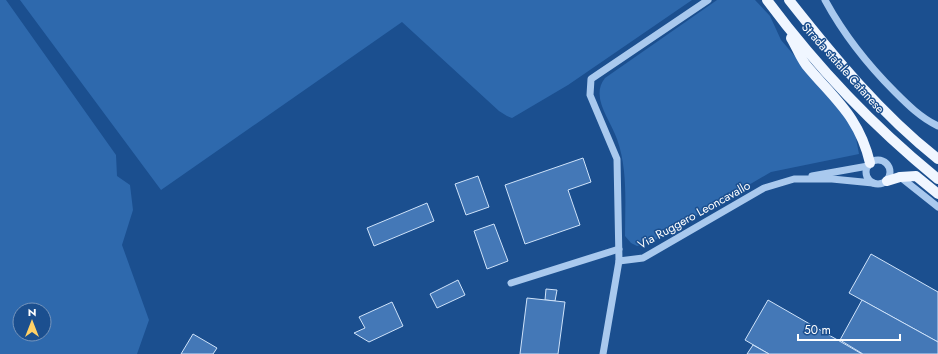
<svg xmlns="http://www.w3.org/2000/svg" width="938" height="354" font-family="Jost,sans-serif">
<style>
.green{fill:#2e69ad;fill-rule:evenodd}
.building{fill:#4478b7;stroke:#cfe3fa}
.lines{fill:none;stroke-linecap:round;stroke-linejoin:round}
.minor{stroke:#a9c9ee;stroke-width:7}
.major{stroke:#f0f6ff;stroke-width:10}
.labels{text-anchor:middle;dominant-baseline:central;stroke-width:3;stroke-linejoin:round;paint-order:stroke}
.street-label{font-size:12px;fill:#fff;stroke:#1b4f8f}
</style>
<rect width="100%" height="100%" fill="#1b4f8f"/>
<g class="green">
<path d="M0 0H6L116 155 117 176 130 185 133 210 122 245 149 320 137 354H0ZM20 310H44V334H20Z"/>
<polygon points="20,0 692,0 568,85 512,118 507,116 499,111 402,22 161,190"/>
<path d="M717 0H755L770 16 781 40 851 122 856 138 859 154 771 172 650 243 637 246 631 243 625 236C625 204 628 170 617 139 610 119 590 97 605 78Z"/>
</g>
<g class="building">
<polygon points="583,158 591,182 568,190 580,225 525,244 505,185"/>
<polygon points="478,176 489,207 466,215 455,184"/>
<polygon points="427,203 434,221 374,246 367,228"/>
<polygon points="494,224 508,261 487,269 474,231"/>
<polygon points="871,254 938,292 938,342 849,293"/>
<polygon points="458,280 465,295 437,308 430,294"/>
<polygon points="546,289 557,290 555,301 545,300"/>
<polygon points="527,298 565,302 558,354 520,354"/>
<polygon points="768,300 862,354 769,354 745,340"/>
<polygon points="862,300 938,342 938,354 863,354 840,340"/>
<polygon points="392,302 403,326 369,342 354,333 365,328 359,317"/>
<polygon points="193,334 217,348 213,354 181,354"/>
<polygon points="753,345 769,354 747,354"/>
</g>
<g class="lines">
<g class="minor">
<path d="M825 0C844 35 867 64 895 92 908 105 921 118 938 126"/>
<circle cx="878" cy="172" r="12"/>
<polyline points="812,176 868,166"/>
<polyline points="899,176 938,207"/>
<polyline points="619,261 617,159 590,95 591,79 708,0"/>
<polyline points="511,283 619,249"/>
<polyline points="603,354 619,261 643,258 764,188 794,179 832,179 873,183"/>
</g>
<g class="major">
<path d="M767 0C816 66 874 127 938 179"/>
<path d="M789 0C834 57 881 114 938 159"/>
<path d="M791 38C796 46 800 57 806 65 834 99 859 116 870 163"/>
<polyline points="887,181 900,177 916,176 938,194"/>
</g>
</g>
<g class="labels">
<g class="street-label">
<text transform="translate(843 68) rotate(48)">Strada statale Catanese</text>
<text transform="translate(694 215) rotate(-29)">Via Ruggero Leoncavallo</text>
</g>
</g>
<g transform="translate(32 322)"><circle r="19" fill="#1b4f8f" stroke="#7695bc"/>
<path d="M0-3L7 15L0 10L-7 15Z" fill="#ffd166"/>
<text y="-6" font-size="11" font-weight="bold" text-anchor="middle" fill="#ffffff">N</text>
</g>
<path d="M798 334v6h102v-6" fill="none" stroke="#ffffff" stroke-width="2"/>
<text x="804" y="334" font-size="12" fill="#ffffff" stroke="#1b4f8f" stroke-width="3" paint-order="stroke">50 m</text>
</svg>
